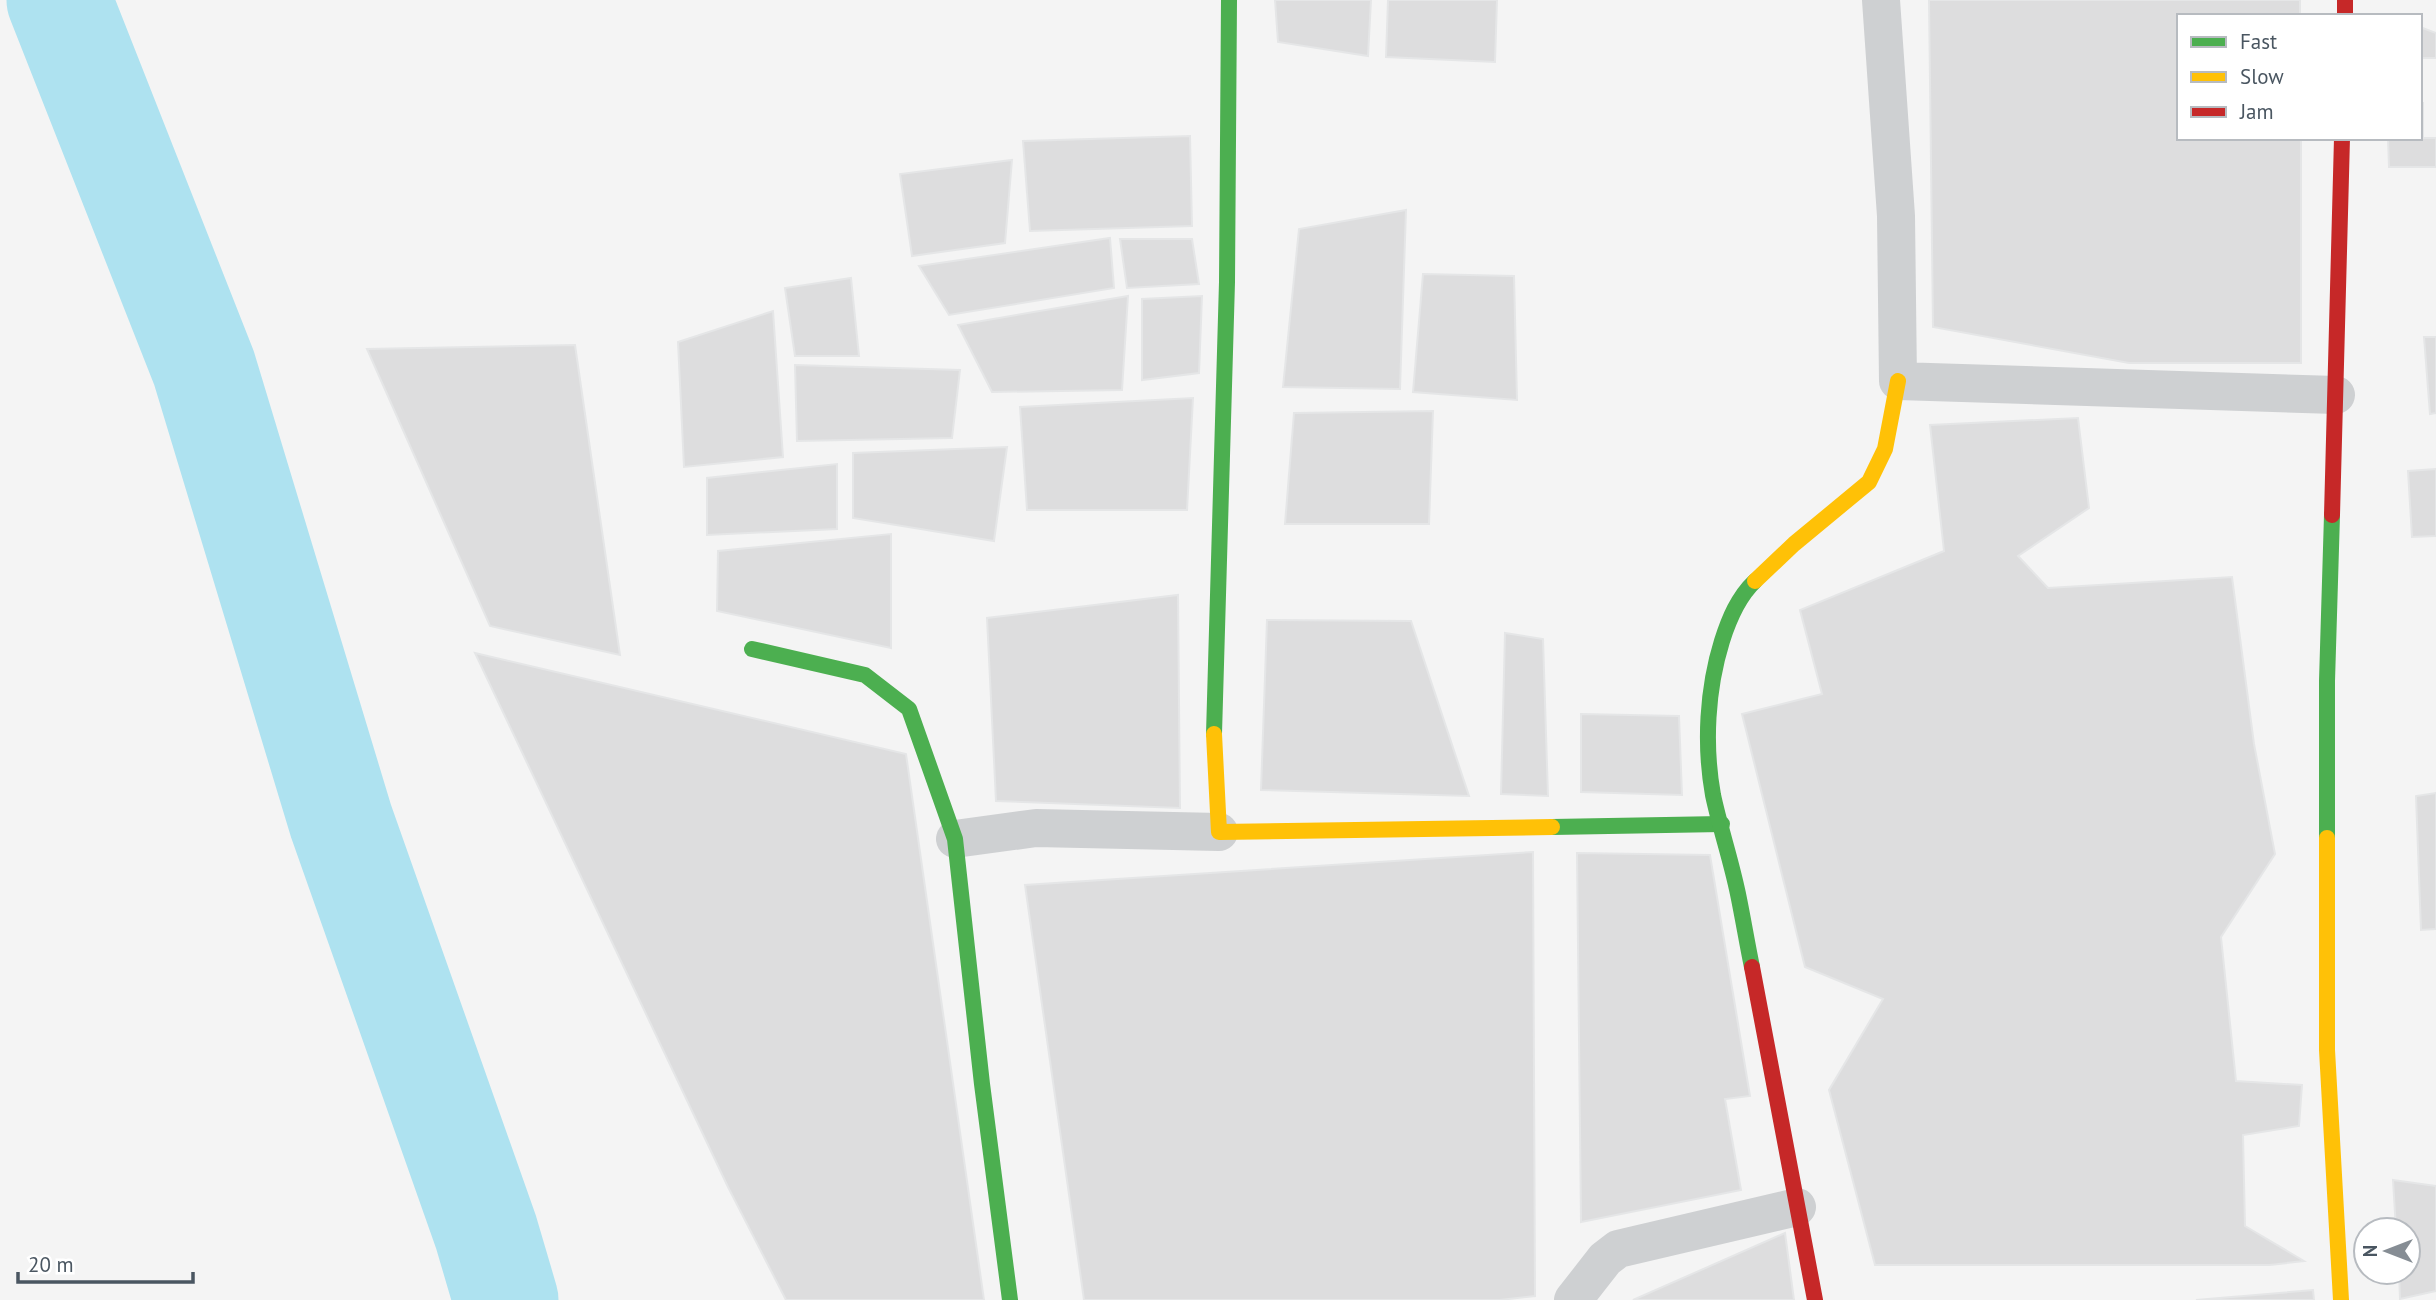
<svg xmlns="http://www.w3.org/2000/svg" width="2436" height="1300" font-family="'PT Sans',sans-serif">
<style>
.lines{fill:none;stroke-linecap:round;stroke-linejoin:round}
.river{stroke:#aee2f0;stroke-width:105}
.building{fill:#ddddde;stroke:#e5e6e7;stroke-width:2}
.street{stroke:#ced0d2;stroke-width:38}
.fast{stroke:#4caf50;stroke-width:16}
.slow{stroke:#ffc107;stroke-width:16}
.jam{stroke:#c62828;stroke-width:16}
</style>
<rect width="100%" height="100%" fill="#f4f4f4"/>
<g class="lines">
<polyline class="river" points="59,0 204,368 341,821 486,1232 506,1300"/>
</g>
<g class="building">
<polygon points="1275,0 1371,0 1368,56 1278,42"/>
<polygon points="1388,0 1497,0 1495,62 1386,57"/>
<polygon points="1929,0 2300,0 2300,16 2179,16 2179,138 2301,138 2301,363 2129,363 1933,327"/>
<polygon points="2420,27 2436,33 2436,58 2421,58"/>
<polygon points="2420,103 2423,103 2423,138 2436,138 2436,167 2389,167 2388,138 2420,138"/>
<polygon points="1190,136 1192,226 1030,231 1023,141"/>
<polygon points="1012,160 1005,243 912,256 900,174"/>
<polygon points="1406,210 1400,389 1283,387 1299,229"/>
<polygon points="1110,238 1114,288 949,315 919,266"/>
<polygon points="1120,239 1192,239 1199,284 1127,288"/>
<polygon points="1423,274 1514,276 1517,400 1413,392"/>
<polygon points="851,278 859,356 795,356 785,288"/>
<polygon points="1128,296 1122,390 992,392 958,325"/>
<polygon points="1202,296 1199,373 1142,380 1142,299"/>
<polygon points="773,311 783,457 684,467 678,342"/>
<polygon points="2424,337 2436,337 2436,413 2430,414"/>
<polygon points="575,345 620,655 490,626 367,349"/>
<polygon points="795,365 960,370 952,438 797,441"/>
<polygon points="1193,398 1187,510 1027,510 1020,407"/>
<polygon points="1433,411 1429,524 1285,524 1294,413"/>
<polygon points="2078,418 2089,508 2018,556 2048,588 2232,577 2254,744 2275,854 2221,937 2236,1081 2302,1085 2299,1126 2243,1135 2245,1226 2304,1261 2270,1265 1875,1265 1829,1090 1883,999 1805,967 1742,714 1822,694 1800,610 1944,551 1930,425"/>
<polygon points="1007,447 994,541 853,518 853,453"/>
<polygon points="837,464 837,529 707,535 707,478"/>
<polygon points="2436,469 2436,536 2412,537 2408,471"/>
<polygon points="891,534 891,648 717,611 718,551"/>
<polygon points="1178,595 1180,808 996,801 987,618"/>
<polygon points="1267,620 1411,621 1469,796 1261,790"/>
<polygon points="1505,633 1543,639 1548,796 1501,794"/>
<polygon points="475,653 906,754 984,1300 786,1300 728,1187"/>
<polygon points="1581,714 1679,716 1682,795 1581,792"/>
<polygon points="2436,793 2436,929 2421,930 2416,796"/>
<polygon points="1533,852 1535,1296 1500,1300 1084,1300 1025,885"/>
<polygon points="1577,853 1710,855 1750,1096 1725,1099 1741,1190 1581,1222"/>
<polygon points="2393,1180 2436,1186 2436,1291 2400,1299 2399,1272 2408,1272 2408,1230 2396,1230"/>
<polygon points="1785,1233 1794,1300 1633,1300"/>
<polygon points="2313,1290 2314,1300 2196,1300"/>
</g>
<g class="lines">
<g class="street">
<polyline points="1881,0 1896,216 1898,381 2336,395"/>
<polyline points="955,839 1036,828 1219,832"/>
<polyline points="1573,1300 1605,1259 1618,1249 1797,1207"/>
</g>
<g class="fast">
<polyline points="752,649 865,675 909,709 955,839 982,1084 1010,1300"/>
<polyline points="1214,734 1227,282 1229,0"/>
<polyline points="1552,827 1722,824"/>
<polyline points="2327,838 2327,681 2332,515"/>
<path d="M1752 967C1747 943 1743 918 1738 894 1731 860 1720 828 1713 795 1704 745 1707 689 1722 641 1729 619 1738 597 1755 581"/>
</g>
<g class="slow">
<polyline points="1755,581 1794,544 1869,482 1885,449 1898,381"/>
<polyline points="1214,734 1219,832 1552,827"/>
<polyline points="2327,838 2327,1050 2341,1300"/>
</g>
<g class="jam">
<polyline points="2345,0 2345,16"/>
<polyline points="2332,515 2342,138"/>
<polyline points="1752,967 1815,1300"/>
</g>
</g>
<rect x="2177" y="14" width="245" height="126" fill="#ffffff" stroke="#b7bbc0" stroke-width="2"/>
<rect x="2191" y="37" width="35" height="10" fill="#4caf50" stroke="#b7bbc0" stroke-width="2"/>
<text x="2240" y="49" font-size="21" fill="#4a5661">Fast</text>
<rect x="2191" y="72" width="35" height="10" fill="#ffc107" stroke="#b7bbc0" stroke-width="2"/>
<text x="2240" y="84" font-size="21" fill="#4a5661">Slow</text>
<rect x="2191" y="107" width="35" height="10" fill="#c62828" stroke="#b7bbc0" stroke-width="2"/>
<text x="2240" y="119" font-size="21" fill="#4a5661">Jam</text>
<g transform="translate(2387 1251) rotate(270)"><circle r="33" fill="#ffffff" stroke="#b7bbc0" stroke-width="2"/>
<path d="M0-5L12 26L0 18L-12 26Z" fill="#868d94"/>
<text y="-10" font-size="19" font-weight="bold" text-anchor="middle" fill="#4a5661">N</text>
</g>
<path d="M18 1272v10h175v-10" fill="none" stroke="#4a5661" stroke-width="3.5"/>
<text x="28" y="1272" font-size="21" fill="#4a5661" stroke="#ffffff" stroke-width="5" paint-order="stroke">20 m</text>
</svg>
